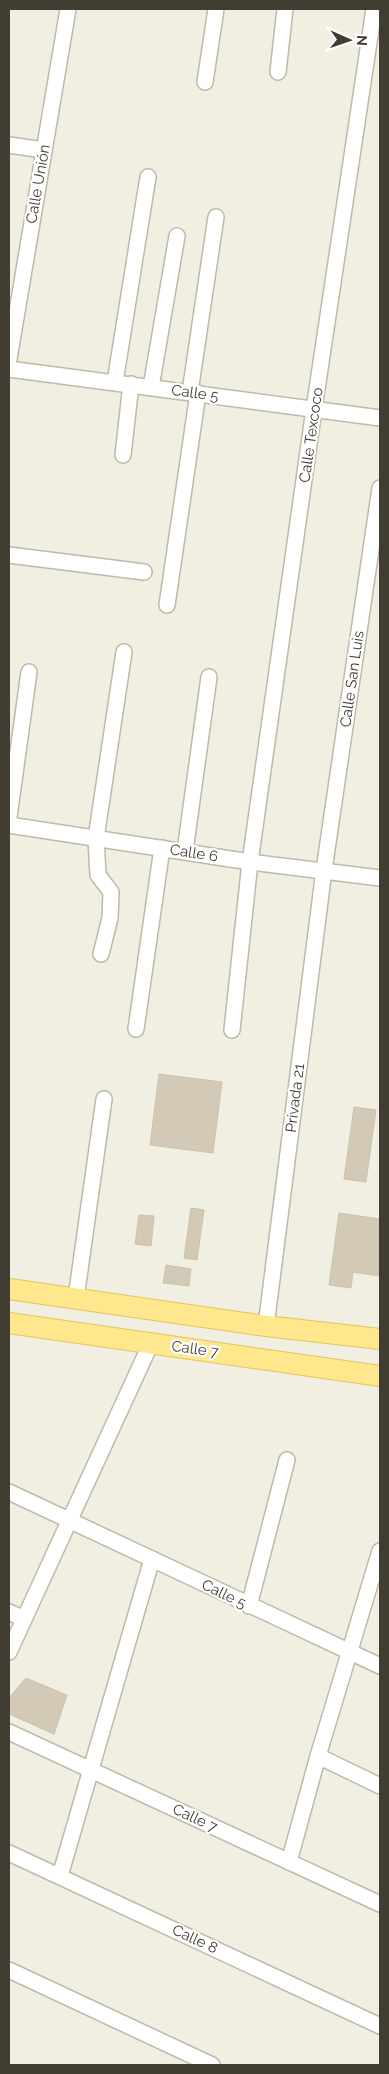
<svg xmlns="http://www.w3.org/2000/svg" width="389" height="2074" font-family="Raleway,sans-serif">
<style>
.building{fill:#d2cab7;stroke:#cdc2aa}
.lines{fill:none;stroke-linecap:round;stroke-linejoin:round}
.minor-casing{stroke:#bfb9a8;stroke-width:18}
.major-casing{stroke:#e4c55d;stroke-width:22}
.minor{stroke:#fff;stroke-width:15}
.major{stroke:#ffe78d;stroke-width:20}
.labels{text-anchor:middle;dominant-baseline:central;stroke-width:4.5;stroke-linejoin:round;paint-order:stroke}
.street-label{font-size:15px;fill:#423d32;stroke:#fff}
</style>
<rect width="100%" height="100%" fill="#f1eee2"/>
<g class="building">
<polygon points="159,1074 222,1082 213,1153 150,1145"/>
<polygon points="354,1107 376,1110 366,1182 344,1179"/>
<polygon points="191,1208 204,1210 197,1260 184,1258"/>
<polygon points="339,1213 380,1219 380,1276 353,1272 351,1288 329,1285"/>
<polygon points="139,1215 154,1216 151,1246 135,1244"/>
<polygon points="166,1265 191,1269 189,1286 163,1283"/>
<polygon points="26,1678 67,1695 54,1734 9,1714 9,1698"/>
</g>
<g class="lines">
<g class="minor-casing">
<g id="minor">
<polyline points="278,72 285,9"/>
<polyline points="205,82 216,9"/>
<polyline points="9,145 44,150"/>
<polyline points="9,359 68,9"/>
<polyline points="9,369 380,418"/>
<polyline points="115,382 148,177"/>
<polyline points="151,387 177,236"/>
<polyline points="190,392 216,217"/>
<polyline points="123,455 131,384"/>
<polyline points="9,555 144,572"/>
<polyline points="167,605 198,393"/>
<polyline points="9,817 29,672"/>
<polyline points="9,825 250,862 380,878"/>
<polyline points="185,851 209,677"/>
<polyline points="101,954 110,918 111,892 98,875 96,838 124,652"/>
<polyline points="136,1029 162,848"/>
<polyline points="232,1030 250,862 314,409 374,9"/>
<polyline points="76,1298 104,1099"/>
<polyline points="266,1326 324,870 380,488"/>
<polyline points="9,1492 380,1666"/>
<polyline points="249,1606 287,1460"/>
<polyline points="9,1612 24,1619"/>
<polyline points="9,1652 151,1343"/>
<polyline points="9,1732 380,1904"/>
<polyline points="318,1756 380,1786"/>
<polyline points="9,1853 380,2026"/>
<polyline points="289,1862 318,1756 380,1551"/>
<polyline points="60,1876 152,1559"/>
<polyline points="9,1970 212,2065"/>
</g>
</g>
<g class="major-casing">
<g id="major">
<polyline points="9,1289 266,1326 380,1339"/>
<polyline points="9,1323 380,1376"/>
</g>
</g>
<use href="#minor" class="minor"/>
<use href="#major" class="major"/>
</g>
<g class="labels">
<g class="street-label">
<text transform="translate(38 184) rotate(-80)">Calle Unión</text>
<text transform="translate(195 393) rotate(8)">Calle 5</text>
<text transform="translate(311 435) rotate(-82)">Calle Texcoco</text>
<text transform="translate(352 679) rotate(-82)">Calle San Luis</text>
<text transform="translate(194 853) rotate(9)">Calle 6</text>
<text transform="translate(295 1098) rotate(-83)">Privada 21</text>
<text transform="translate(195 1349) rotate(8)">Calle 7</text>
<text transform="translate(224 1594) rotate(26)">Calle 5</text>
<text transform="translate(195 1818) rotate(25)">Calle 7</text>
<text transform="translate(195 1939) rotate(25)">Calle 8</text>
</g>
</g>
<rect width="389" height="2074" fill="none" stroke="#423d32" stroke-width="20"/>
<g transform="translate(349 40) rotate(92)" stroke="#ffffff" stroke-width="4" paint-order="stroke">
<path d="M0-4L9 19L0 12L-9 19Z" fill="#423d32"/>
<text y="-8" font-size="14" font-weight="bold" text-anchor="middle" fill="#423d32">N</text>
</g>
</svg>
